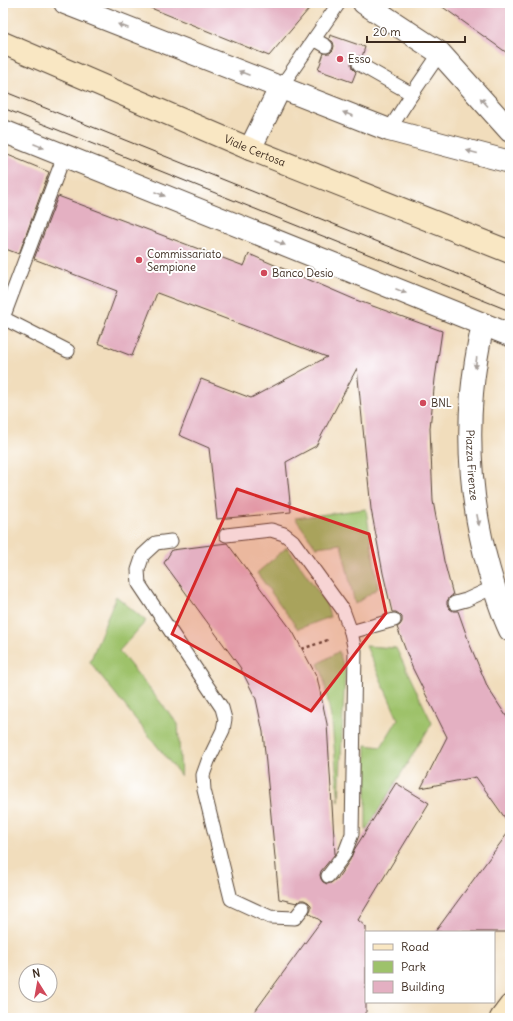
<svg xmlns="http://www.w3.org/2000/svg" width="513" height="1021" font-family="Delius,sans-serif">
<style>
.green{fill:#9ec26b;stroke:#6c7644}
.building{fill:#e4b0c2}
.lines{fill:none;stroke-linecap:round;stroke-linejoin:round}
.lane-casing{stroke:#564536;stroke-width:15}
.street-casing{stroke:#564536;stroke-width:24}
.secondary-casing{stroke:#564536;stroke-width:24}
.path{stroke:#564536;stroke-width:2.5;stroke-dasharray:3 3;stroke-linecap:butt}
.lane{stroke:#fff;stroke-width:13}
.street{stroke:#fff;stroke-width:22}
.secondary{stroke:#f9e7c3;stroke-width:22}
.tram{stroke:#3b2a1e;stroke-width:1}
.oneway{fill:#a79f9a}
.marked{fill:#d62828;fill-opacity:0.2;stroke:#d62828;stroke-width:3;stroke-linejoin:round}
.poi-dot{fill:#d1495b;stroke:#fff;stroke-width:1.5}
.labels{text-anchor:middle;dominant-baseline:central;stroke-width:4;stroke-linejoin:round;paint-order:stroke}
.poi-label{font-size:11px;fill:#3b2a1e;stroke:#fff;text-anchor:start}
.street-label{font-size:11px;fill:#3b2a1e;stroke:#fff}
</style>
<rect width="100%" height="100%" fill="#fff"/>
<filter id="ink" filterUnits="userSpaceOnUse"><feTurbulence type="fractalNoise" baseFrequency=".025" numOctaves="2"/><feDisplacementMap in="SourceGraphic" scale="8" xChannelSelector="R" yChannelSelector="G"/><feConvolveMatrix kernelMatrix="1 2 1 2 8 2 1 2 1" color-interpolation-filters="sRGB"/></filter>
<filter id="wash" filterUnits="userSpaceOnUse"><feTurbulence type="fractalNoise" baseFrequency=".012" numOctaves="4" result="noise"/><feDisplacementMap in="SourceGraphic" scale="16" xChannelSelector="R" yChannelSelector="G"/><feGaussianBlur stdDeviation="0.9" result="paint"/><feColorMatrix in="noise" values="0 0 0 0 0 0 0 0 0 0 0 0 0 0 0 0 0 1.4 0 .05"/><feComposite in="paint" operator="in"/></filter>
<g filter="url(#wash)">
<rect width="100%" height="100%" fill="#f1ddbc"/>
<g class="green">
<polygon points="366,509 378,588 355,604 341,544 316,547 295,518"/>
<polygon points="287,547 326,603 330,617 298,629 257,573"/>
<polygon points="116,596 146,621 119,651 178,724 181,776 90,662"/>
<polygon points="366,646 396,648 432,723 366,831 366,745 381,747 398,719"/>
<polygon points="339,651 345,671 339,802 332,723 323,675 318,664"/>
</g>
<g id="blocks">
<g class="building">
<polygon points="141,3 314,3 269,56 141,4"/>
<polygon points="437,3 510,3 510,55"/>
<polygon points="330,35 365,47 362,57 359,56 355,57 352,60 351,64 352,68 356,72 352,82 318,70 324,53 330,53 333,50 334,46 333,42 329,39"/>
<polygon points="3,153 49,172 19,254 3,248"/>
<polygon points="58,196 244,266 249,254 356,300 442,331 435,379 430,428 433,501 444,561 453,595 450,597 447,601 447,605 450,609 453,611 458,611 470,645 488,688 510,722 510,825 476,777 421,788 447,737 412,667 397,627 400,625 402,622 402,617 399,614 396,612 392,612 383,573 371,509 357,368 316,446 286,462 291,512 217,519 209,448 179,435 201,379 251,398 327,357 157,293 132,356 98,343 117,291 34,259"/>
<polygon points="227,543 293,632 317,677 327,724 335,854 321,871 320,875 321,879 323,882 327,884 331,883 337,878 337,879 350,860 354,850 396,783 429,803 358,920 366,927 366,1018 250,1018 321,921 309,913 311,909 311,905 308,902 304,900 300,900 297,903 279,899 263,732 256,699 240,667 164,563 172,550"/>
<polygon points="510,830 510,932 435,932"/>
</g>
</g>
</g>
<g filter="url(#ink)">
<use href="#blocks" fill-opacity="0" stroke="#564536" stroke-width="1"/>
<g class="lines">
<g class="lane-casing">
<g id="lane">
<polyline points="314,39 326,46"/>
<polyline points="359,64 412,94"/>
<polyline points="280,88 339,3"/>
<polyline points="389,130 412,94 440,53"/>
<polyline points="64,156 3,318 68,351"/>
<polyline points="226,535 271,530 284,534 293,541 343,610 351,632 355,651 352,834 344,855 328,876"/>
<polyline points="171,541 156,543 143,555 138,570 139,584 222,708 225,719 223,730 208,761 203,775 204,790 231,899 270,917 295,918 303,908"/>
<polyline points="455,603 466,600 494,587"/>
<polyline points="351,632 394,620"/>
</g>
</g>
<g class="street-casing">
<g id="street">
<polyline points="65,3 389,130 510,162"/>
<polyline points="364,3 440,53 510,131"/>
<polyline points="3,131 510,335"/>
<polyline points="250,149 280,88"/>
<path id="s1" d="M483 324C478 347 474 370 472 393 467 453 473 513 489 570 495 591 501 611 510 630"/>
</g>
</g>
<g class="secondary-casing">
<g id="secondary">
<path id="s2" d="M3 43 250 149 510 252"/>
<polyline points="501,1018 510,1006"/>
</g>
</g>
<polyline class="path" points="302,649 328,640"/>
<use href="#lane" class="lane"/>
<use href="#street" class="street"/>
<use href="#secondary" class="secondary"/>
<g class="tram">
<polyline points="3,91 510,295"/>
<polyline points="3,108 510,311"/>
</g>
</g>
<defs><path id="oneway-solid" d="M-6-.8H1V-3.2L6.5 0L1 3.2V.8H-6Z"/></defs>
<g class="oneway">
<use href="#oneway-solid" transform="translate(123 26) rotate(-159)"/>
<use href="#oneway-solid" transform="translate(244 73) rotate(-159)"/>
<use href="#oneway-solid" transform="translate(484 102) rotate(-132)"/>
<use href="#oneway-solid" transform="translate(348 114) rotate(-159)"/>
<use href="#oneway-solid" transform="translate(39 146) rotate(22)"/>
<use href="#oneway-solid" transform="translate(472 152) rotate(-165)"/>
<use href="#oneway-solid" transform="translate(160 194) rotate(22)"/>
<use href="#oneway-solid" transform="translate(280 243) rotate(22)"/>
<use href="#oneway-solid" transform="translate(401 291) rotate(22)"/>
<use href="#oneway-solid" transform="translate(476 363) rotate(97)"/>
<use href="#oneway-solid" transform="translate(478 520) rotate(79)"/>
</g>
</g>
<path class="marked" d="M237 489 369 534 386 613 311 711 172 634Z"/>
<g class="poi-dot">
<circle cx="340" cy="59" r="4"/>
<circle cx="139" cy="260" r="4"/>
<circle cx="264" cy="273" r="4"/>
<circle cx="423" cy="403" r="4"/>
</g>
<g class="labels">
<g class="poi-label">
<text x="348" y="59">Esso</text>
<text x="147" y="254">Commissariato<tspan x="147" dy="13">Sempione</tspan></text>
<text x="272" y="273">Banco Desio</text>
<text x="431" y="403">BNL</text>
</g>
<g class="street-label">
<text stroke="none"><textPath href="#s2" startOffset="274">Viale Certosa</textPath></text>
<text stroke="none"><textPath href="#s1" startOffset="142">Piazza Firenze</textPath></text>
</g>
</g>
<rect width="513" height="1021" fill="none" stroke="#fff" stroke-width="16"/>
<rect x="365" y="931" width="130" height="72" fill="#ffffff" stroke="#b1aaa5"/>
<rect x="373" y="944" width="20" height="6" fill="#f9e7c3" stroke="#b1aaa5"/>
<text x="401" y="951" font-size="12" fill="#3b2a1e">Road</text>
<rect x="373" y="961" width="20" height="12" fill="#9ec26b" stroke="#b1aaa5"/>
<text x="401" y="971" font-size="12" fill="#3b2a1e">Park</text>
<rect x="373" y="981" width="20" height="12" fill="#e4b0c2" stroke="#b1aaa5"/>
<text x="401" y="991" font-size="12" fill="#3b2a1e">Building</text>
<g transform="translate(38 983) rotate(349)"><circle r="19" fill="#ffffff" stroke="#b1aaa5"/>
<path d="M0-3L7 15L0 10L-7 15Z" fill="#d1495b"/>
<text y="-6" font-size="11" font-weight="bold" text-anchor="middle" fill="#3b2a1e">N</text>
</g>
<path d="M367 36v6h98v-6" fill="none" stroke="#3b2a1e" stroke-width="2"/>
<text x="373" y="36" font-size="12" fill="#3b2a1e" stroke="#ffffff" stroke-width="3" paint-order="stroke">20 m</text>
</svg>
